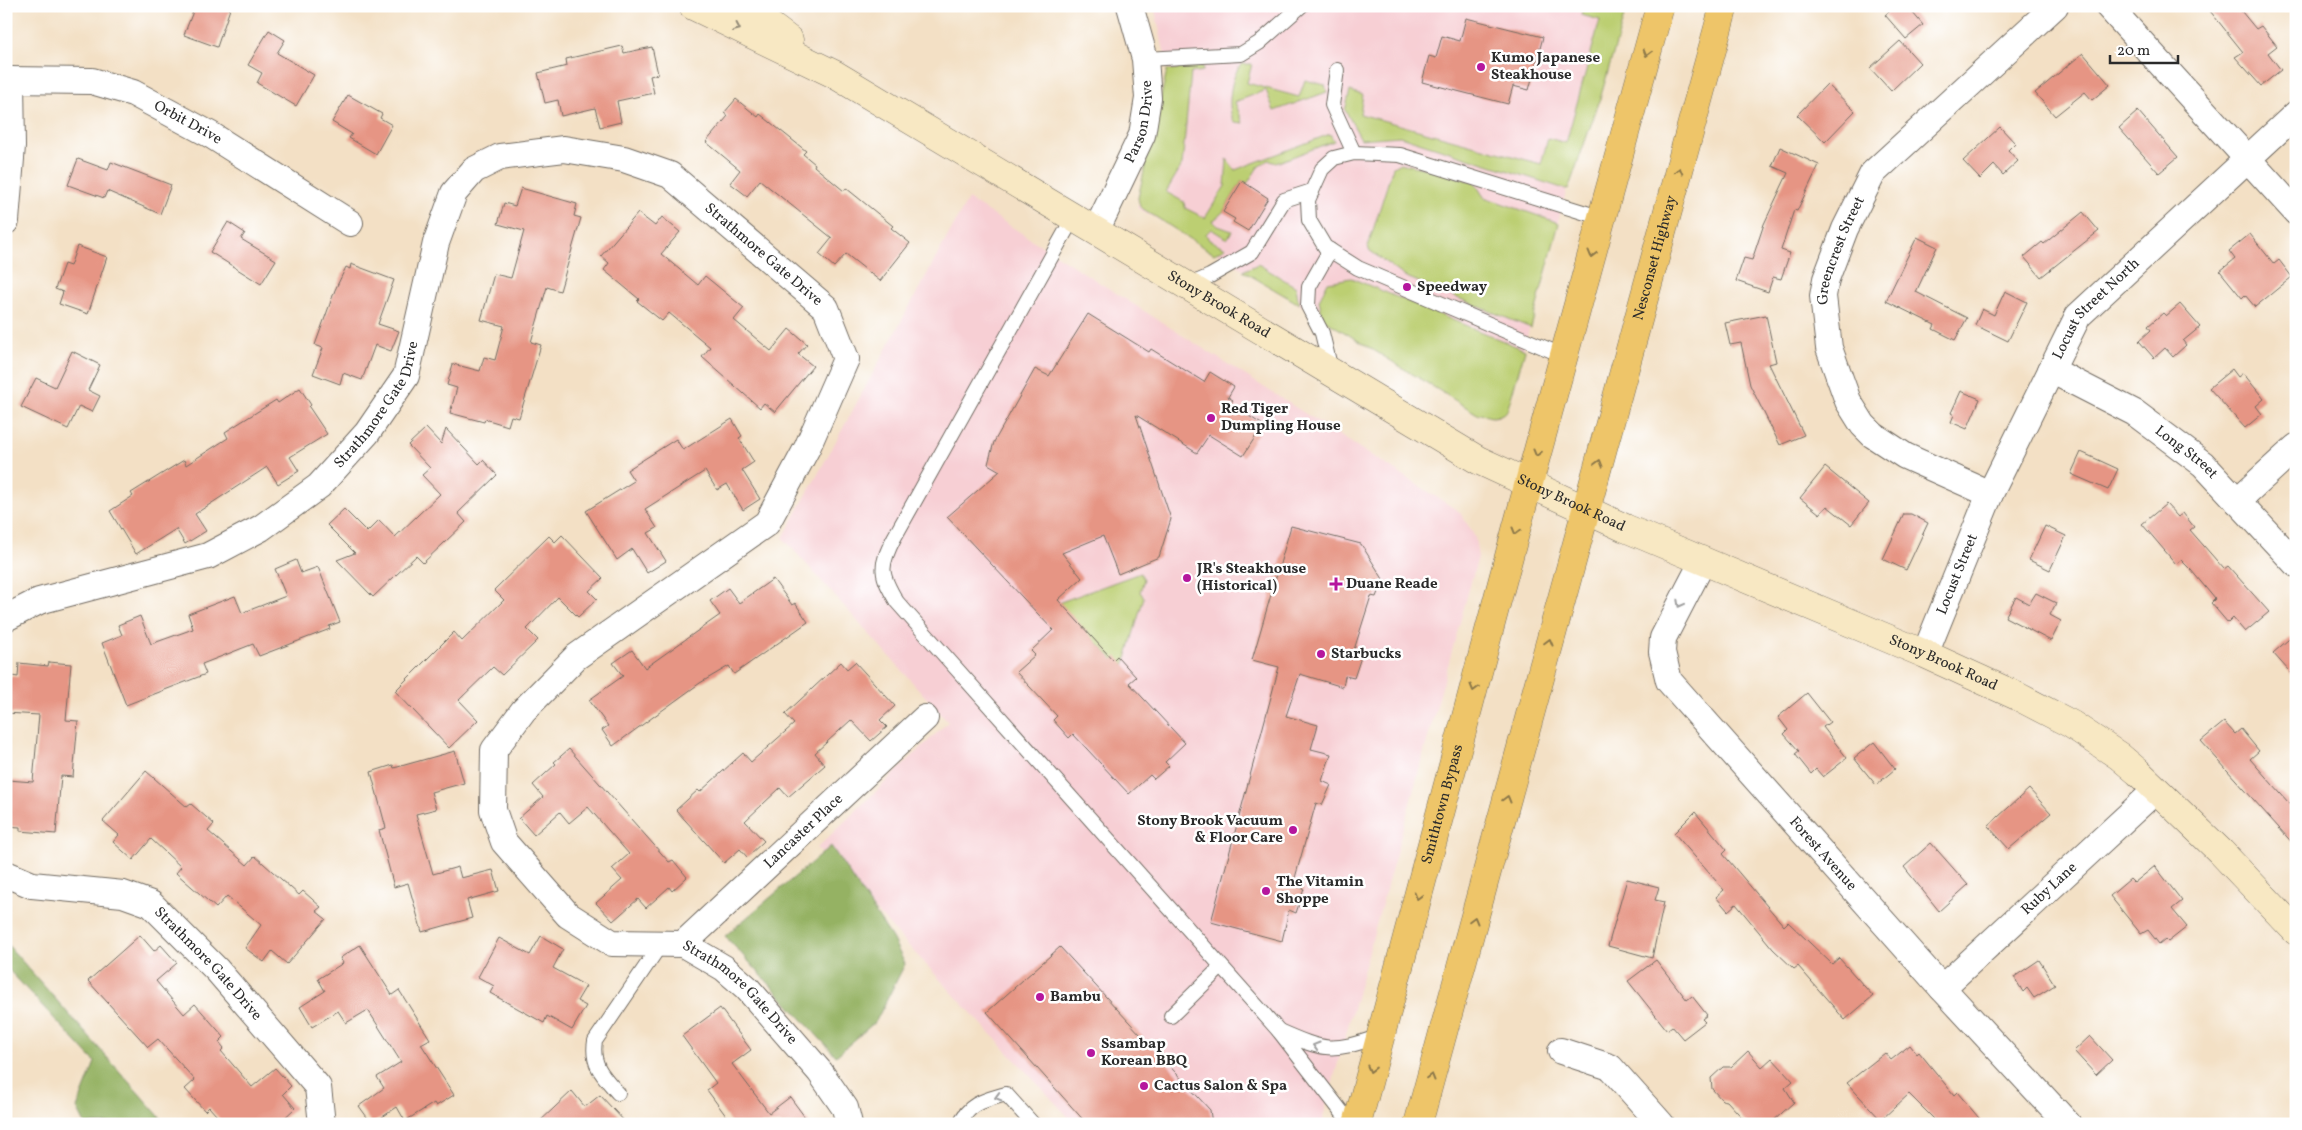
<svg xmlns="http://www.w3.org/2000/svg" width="2302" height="1130" font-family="Vollkorn,serif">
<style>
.built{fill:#f7cfd4}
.green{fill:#bccf72;stroke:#747d4e}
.forest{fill:#95b264;stroke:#606e48}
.building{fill:#e69584}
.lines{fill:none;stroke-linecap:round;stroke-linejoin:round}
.service-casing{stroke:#716a61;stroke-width:16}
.minor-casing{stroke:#716a61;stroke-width:28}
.secondary-casing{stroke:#716a61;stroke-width:29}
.trunk-casing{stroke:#716a61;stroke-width:29}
.service{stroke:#fff;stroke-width:14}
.minor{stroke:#fff;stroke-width:26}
.secondary{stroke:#f8e8c3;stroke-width:28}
.trunk{stroke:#eec569;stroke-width:28}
.oneway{stroke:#928a77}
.oneway2{stroke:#8c784a}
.oneway3{stroke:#a0a0a0}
.poi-dot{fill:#b5179e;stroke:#fff;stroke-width:2}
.labels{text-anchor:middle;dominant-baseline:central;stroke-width:5;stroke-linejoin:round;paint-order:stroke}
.poi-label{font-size:15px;font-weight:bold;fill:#2b2b2b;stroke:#fff;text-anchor:start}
.street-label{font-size:15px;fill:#2b2b2b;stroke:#fff}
</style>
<rect width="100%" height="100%" fill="#fff"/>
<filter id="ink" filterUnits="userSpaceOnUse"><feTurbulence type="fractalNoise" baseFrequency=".02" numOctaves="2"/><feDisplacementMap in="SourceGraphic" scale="10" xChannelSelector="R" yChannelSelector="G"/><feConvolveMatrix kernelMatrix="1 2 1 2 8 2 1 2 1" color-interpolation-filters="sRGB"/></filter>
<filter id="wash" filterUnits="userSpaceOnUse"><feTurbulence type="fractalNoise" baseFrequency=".0096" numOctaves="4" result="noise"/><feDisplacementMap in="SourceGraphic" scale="20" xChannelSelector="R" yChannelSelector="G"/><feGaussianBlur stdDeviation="1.12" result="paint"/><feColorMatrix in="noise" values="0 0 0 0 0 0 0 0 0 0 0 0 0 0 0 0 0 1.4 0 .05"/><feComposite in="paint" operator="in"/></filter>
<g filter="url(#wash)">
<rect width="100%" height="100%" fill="#f3e0c5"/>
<g class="built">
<polygon points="1154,6 1627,6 1569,181 1507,411 1499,417 1492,418 1480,413 1479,415 1194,239 1137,208 1141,200 1170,78"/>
<polygon points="968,199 1460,512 1475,537 1478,557 1323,1117 1324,1124 1075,1124 817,848 948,722 783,538"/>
</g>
<g class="green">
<polygon points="1583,6 1627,6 1600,99 1568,190 1400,136 1361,139 1345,110 1350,91 1363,95 1360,114 1541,164 1548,138 1566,143 1600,20 1581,15"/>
<path d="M1242 64H1252L1247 83 1299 97 1305 80 1325 85 1327 92 1274 111 1266 90 1235 102 1243 123 1235 122C1225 111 1231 73 1242 64Z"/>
<polygon points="1203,66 1203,71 1191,73 1182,165 1166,192 1184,202 1185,208 1205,218 1225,186 1227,159 1235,170 1330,134 1334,141 1276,163 1268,160 1258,167 1247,184 1242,181 1223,212 1213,221 1218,226 1232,231 1227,239 1211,229 1206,234 1209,240 1226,248 1214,254 1140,207 1138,198 1167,70"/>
<polygon points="1400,163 1441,172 1475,183 1484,197 1559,223 1531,328 1404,276 1369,250 1368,246 1393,167"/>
<polygon points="1258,264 1296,287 1299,304 1243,271"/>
<path d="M1351 278 1525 350 1507 411C1497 418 1491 419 1481 413L1479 415 1323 319 1319 300 1328 282Z"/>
<polygon points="1140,573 1144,579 1140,592 1144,597 1123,669 1058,603"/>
</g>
<g class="forest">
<polygon points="831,846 892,938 905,964 876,1021 836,1056 725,936"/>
<polygon points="6,943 166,1124 85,1124 77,1108 95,1062 6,967"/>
</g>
<g id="blocks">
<g class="building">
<polygon points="195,6 231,6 217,47 184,35"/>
<polygon points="1896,6 1907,6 1923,25 1906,39 1885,15"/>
<polygon points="2206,6 2237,6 2256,29 2261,26 2277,46 2268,53 2281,70 2261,86 2235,57 2243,52"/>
<polygon points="1466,18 1543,37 1529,90 1513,86 1508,104 1422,82 1429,56 1436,58 1442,36 1460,41"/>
<polygon points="269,30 285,40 277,53 314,75 296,106 257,83 262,73 248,65"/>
<polygon points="1900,41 1920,63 1891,91 1870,68"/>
<polygon points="622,46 624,53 652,47 658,74 650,76 654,93 617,101 621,122 600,127 595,108 561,116 558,100 545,103 538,73 567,66 566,59"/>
<polygon points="2083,53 2110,85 2092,100 2085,92 2055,116 2035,93"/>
<polygon points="1827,84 1855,111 1825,142 1797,115"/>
<polygon points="348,95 382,114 380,118 392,125 376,154 349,138 352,134 332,122"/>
<polygon points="736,99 758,117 760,114 806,151 803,154 815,164 814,166 844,191 846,188 893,226 891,228 910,243 880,281 846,254 834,267 819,254 832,238 760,180 747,196 730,183 740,170 706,142 728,116 724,113"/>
<polygon points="2138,111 2178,157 2159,173 2119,128"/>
<polygon points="2000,127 2015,143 2008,150 2018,161 2003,175 1994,165 1980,179 1963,161"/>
<polygon points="1780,147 1819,165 1797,211 1794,210 1781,250 1790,253 1781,279 1773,277 1768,292 1736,281 1744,258 1752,260 1764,224 1788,173 1772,166"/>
<polygon points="78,159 108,170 111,162 171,185 160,214 107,191 104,198 68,185"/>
<polygon points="1242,181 1268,198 1248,231 1233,222 1235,219 1223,212"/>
<polygon points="521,188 577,204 574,216 581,218 560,291 547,287 531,342 541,345 519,418 511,416 508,426 485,419 484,422 450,413 457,388 447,385 453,364 480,371 484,357 495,360 504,326 481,320 494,274 511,278 524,231 498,224 504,203 515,206"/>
<polygon points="2083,212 2099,231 2041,277 2024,257 2042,242 2044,244"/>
<polygon points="638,213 655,226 662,217 680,232 661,254 698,285 705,276 744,308 734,320 771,351 789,329 807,344 798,354 813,366 775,412 764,403 760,408 702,357 710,347 669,313 662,321 637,301 639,299 604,270 609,263 601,256"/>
<polygon points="228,222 245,233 241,239 276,260 261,284 210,252"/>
<polygon points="2250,234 2274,264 2279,260 2292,277 2255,307 2245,295 2242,298 2220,271 2235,259 2229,251"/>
<polygon points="1917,237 1937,247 1916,292 1967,318 1955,340 1933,329 1935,325 1886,301"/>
<polygon points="77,246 107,257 88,314 59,304 63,292 55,289 64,264 70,266"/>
<polygon points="351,264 394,280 378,324 399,331 391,351 375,345 362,380 343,373 340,384 313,374 323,348 315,345 335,290 346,267 350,269"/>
<polygon points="2005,291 2027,302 2008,341 1975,325 1982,309 1994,315"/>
<polygon points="2180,304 2200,327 2183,341 2186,345 2173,357 2165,348 2154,358 2139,341 2151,330 2148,326 2163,313 2166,316"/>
<polygon points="1088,314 1149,352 1151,349 1204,382 1210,372 1234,387 1228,397 1233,400 1230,404 1263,425 1243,456 1209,435 1197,453 1136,415 1171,519 1159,557 1118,574 1103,536 1062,553 1082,578 1058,600 1113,660 1117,656 1136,677 1129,683 1185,743 1165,762 1169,766 1154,779 1150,775 1129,794 1073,734 1069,738 1053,720 1057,716 1016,672 1035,655 1031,651 1053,630 947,517 1000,471 988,464 994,442 1035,369 1049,376"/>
<polygon points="1766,315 1776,362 1769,364 1804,435 1780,445 1750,385 1741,343 1730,345 1725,323"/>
<polygon points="72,351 100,365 88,390 100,396 92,412 79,406 68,429 21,407 36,378 55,387"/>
<polygon points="2232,369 2238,377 2243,373 2264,399 2256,406 2262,414 2245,428 2209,388"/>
<polygon points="300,388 311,405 309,407 327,434 290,457 299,471 278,484 267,467 195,514 206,531 185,544 176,529 136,554 110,511 133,496 131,493 184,460 186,465 228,438 225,432 276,400 278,403"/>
<polygon points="1961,391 1980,399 1967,429 1951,422 1954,415 1951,413"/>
<polygon points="732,419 742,436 739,438 754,462 742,470 760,499 743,510 727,484 717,490 705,471 645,509 657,528 648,533 666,561 647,573 632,549 617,560 586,511 634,481 627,470 676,439 683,450"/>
<polygon points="426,428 441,444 446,429 479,464 483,460 497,475 458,513 466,522 423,563 416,556 373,597 337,560 355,553 327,525 344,509 367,532 379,520 395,537 440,494 422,475 430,468 408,445"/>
<polygon points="2081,452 2118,469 2108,490 2071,474"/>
<polygon points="1825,467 1869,503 1851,525 1827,506 1820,514 1800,498"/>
<polygon points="2166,504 2178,517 2183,513 2194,527 2190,530 2224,569 2228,566 2269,612 2245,632 2233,618 2228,623 2211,603 2215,599 2191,570 2181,560 2176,564 2142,524"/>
<polygon points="1904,514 1911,514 1928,523 1906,570 1883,559"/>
<polygon points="1291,526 1361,544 1383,579 1376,597 1371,596 1353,653 1361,657 1354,678 1345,676 1343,687 1300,674 1286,716 1318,725 1311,749 1331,754 1322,781 1331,785 1322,805 1316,803 1293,885 1304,889 1296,913 1289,910 1282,941 1211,922 1279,667 1252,660"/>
<polygon points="2045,526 2066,536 2050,570 2029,560"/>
<polygon points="562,535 603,578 589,591 597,599 578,617 558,597 527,629 538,640 502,675 493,667 459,700 478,720 449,748 395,691 454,632 462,641 504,600 494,590 549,536 555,542"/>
<polygon points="296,560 301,573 318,567 340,622 329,626 330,629 259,656 253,644 202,664 206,674 126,705 102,643 122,635 118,625 140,616 151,644 193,629 188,614 235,596 242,613 286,596 275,569"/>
<polygon points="773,579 792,605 795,603 808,622 734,674 729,666 700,683 613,746 602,730 608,726 589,700 623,676 613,663 632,650 645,668 720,615 710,601 728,588 739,603"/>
<polygon points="2036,593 2056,603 2050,615 2061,621 2051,641 2005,617 2016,597 2029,604"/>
<polygon points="2296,633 2296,679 2273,653"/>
<polygon points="49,662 71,664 66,720 78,721 73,777 61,776 56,834 20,831 20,827 6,826 8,780 33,782 39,715 6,713 6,675 18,677 19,663 48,666"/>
<polygon points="841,662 847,669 855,662 895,706 880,720 887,727 871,741 851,720 815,753 825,765 788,797 780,788 745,821 764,841 747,857 740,849 724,863 676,810 698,790 700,792 743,753 751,762 794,724 785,714"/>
<polygon points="1807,693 1830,722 1823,727 1847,758 1823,777 1816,769 1811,774 1795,754 1799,751 1784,734 1788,730 1778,717"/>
<polygon points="2224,722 2235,734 2241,729 2259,751 2250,759 2296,811 2296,847 2201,741"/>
<polygon points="1874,742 1895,769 1876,785 1854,758"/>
<polygon points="569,749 669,862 673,860 687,877 672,891 669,887 646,908 638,899 613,921 596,903 622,880 612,869 629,854 588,807 569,823 560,812 534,835 519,818 543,797 533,785 556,764 554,762"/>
<polygon points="455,751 464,783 431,792 436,809 416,814 433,874 458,867 461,878 493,870 499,891 467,900 472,918 422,932 408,883 394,887 379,830 386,828 371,772 393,765 394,768"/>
<polygon points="146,771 187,807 191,804 214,824 208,831 247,865 255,856 299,895 303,891 321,907 316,911 326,919 287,964 272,951 264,962 245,948 261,925 227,896 216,908 176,873 181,867 151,839 133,860 113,842 119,835 103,821"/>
<polygon points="2029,789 2051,813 2009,849 1988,826"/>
<polygon points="1695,812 1727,850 1723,854 1784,926 1788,922 1832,964 1839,958 1873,996 1845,1020 1798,966 1794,969 1773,949 1736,904 1728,911 1716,897 1724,890 1674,833"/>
<polygon points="1931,843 1968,885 1939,911 1904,867"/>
<polygon points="2155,866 2182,901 2172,909 2187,927 2168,942 2165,939 2159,944 2148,930 2141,934 2110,896 2130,879 2134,883"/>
<polygon points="1627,879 1659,887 1655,900 1664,902 1652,958 1608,946"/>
<polygon points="140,935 154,951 161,945 177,963 156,981 184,1014 195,1004 224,1037 219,1042 224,1048 221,1051 252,1087 275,1068 291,1086 283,1094 295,1108 278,1124 224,1124 209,1107 205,1111 185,1089 195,1080 158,1039 148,1047 88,981"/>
<polygon points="541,936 563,949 553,968 586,986 577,1001 586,1006 572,1030 547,1016 544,1023 490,993 494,986 478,977 499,938 530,955"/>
<polygon points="360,945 392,995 399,990 430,1039 421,1044 454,1095 436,1106 434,1103 405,1121 397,1107 372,1124 359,1106 384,1088 377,1077 401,1062 368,1010 346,1023 338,1011 312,1027 300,1007 325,991 318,979 343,963 340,958"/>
<polygon points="1060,947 1210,1110 1212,1124 1087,1124 987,1012"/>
<polygon points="1656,960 1687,1000 1692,996 1707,1015 1702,1019 1705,1022 1683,1039 1672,1026 1667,1030 1628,981"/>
<polygon points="2039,960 2055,985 2034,998 2027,988 2023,992 2014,977"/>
<polygon points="720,1008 751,1050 732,1064 769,1113 790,1097 810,1124 732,1124 707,1090 716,1083 682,1036"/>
<polygon points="2090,1036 2112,1060 2096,1075 2074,1051"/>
<polygon points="1910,1045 1917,1054 1919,1052 1954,1095 1957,1092 1984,1124 1939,1124 1909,1094 1881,1120 1847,1083 1885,1053 1891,1060"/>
<polygon points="1748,1051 1762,1067 1772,1058 1793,1081 1785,1088 1794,1102 1770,1124 1748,1124 1727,1101 1722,1100 1712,1089 1711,1078 1723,1067 1731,1067"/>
<polygon points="572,1091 585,1107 600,1095 627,1124 537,1124"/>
</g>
</g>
</g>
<g filter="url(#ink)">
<use href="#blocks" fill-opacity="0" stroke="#716a61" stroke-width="1"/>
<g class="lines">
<g class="service-casing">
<g id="service">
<polyline points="1145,59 1241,54 1259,43 1301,6"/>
<polyline points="1337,70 1332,105 1354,153"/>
<path d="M1073 218 894 538C879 567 880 574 897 602L1279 1031"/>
<polyline points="1330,250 1309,287 1308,306 1322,333 1331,370"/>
<polyline points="1187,286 1210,276 1252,252 1284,200 1312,191"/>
<polyline points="1564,356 1358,268 1325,247 1309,220 1308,200 1322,169 1334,158 1354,153 1400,155 1602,218"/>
<polyline points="1171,1016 1221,967"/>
<path d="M618 1093C603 1076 591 1065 595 1041L661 944"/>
<path d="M960 1124C968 1103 986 1100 1006 1094L1033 1124"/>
<path d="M1351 1124 1279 1031C1325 1051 1331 1053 1380 1036"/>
</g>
</g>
<g class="minor-casing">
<g id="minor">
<polyline points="2108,6 2296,212"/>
<path id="s1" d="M6 80 92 81 133 93 211 135 350 223"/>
<polyline points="6,221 12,146 11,80"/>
<path id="s2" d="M1096 231 1142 135 1148 98 1145 59 1130 6"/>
<path id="s3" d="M2051 370 2135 413 2203 464 2296 564"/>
<path id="s4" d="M1990 494 1905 456 1873 435 1863 425 1848 401 1829 348 1823 296 1826 279 1845 229 1873 173 2055 6"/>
<polyline points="2237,501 2296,447"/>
<path id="s5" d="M1703 561 1663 638 1662 652 1669 681 1942 988 2068 1124"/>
<path id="s6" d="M6 618 39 601 208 556 261 528 319 486 367 433 406 376 436 243 454 193 474 170 500 157 564 149 624 159 670 175 826 308 846 359 807 448 767 523 576 657 523 711 494 750 493 810 504 842 568 915 612 943 683 944 724 968 747 988 820 1072 845 1108 849 1124"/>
<path id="s7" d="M1925 654 1990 494 2078 316 2296 114"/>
<path id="s8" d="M6 874 32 885 123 894 151 904 217 970 318 1087 322 1124"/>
<path id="s9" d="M683 944 925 718"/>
<path id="s10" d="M1942 988 2156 790"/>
<polyline points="1561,1051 1610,1067 1661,1124"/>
</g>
</g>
<g class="secondary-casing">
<g id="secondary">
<path id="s11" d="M693 6 834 74 1478 460 1625 528 1925 654 2017 696 2071 724 2119 756 2138 772 2221 852 2296 931"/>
<polyline points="744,6 789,40"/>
</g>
</g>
<g class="trunk-casing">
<g id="trunk">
<path id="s12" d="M1357 1124 1516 530 1660 6"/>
<path id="s13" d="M1418 1124 1724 6"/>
</g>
</g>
<use href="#service" class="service"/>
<use href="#minor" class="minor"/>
<use href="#secondary" class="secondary"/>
<use href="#trunk" class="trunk"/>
</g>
<defs><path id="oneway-chevron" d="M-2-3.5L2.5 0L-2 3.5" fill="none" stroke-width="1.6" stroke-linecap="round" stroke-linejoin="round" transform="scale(1.25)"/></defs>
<use class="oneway" href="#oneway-chevron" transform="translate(737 28) rotate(25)"/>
<g class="oneway2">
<use href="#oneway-chevron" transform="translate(1647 53) rotate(105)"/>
<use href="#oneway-chevron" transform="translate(1679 171) rotate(-75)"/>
<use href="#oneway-chevron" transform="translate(1592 254) rotate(105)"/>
<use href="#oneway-chevron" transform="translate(1537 453) rotate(105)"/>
<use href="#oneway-chevron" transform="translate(1599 463) rotate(-74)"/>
<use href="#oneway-chevron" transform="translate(1516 531) rotate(105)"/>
<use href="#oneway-chevron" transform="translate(1549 642) rotate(-75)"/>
<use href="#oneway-chevron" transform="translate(1474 688) rotate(105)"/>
<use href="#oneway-chevron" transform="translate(1507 799) rotate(-75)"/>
<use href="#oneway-chevron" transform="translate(1418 896) rotate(105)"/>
<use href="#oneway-chevron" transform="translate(1474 920) rotate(-75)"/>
<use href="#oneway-chevron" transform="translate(1371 1069) rotate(104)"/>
<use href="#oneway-chevron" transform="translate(1431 1077) rotate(-75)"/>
</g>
<g class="oneway3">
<use href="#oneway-chevron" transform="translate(1680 604) rotate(118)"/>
<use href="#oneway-chevron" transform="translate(1316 1046) rotate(-163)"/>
<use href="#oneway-chevron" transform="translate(998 1097) rotate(164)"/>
</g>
</g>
<g class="poi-dot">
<circle cx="1481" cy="67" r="5"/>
<circle cx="1407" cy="287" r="5"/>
<circle cx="1211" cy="418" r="5"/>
<circle cx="1187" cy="578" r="5"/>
<path d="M1333.5 576.5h5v5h5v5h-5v5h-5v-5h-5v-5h5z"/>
<circle cx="1321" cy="654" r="5"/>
<circle cx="1293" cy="830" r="5"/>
<circle cx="1266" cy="891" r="5"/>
<circle cx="1040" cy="997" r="5"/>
<circle cx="1091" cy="1053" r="5"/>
<circle cx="1144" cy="1086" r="5"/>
</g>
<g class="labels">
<g class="poi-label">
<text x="1491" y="58">Kumo Japanese<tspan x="1491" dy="17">Steakhouse</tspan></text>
<text x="1417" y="287">Speedway</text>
<text x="1221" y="409">Red Tiger<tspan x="1221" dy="17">Dumpling House</tspan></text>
<text x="1197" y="569">JR's Steakhouse<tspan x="1197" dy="17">(Historical)</tspan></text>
<text x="1346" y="584">Duane Reade</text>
<text x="1331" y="654">Starbucks</text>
<text x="1283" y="821" text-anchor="end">Stony Brook Vacuum<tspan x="1283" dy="17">&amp; Floor Care</tspan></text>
<text x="1276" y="882">The Vitamin<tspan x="1276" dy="17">Shoppe</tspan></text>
<text x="1050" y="997">Bambu</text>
<text x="1101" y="1044">Ssambap<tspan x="1101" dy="17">Korean BBQ</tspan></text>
<text x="1154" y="1086">Cactus Salon &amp; Spa</text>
</g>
<g class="street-label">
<text stroke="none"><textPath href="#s2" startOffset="119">Parson Drive</textPath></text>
<text stroke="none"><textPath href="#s1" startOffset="191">Orbit Drive</textPath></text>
<text stroke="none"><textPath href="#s4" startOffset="331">Greencrest Street</textPath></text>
<text stroke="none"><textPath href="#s6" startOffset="1030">Strathmore Gate Drive</textPath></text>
<text stroke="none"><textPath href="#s13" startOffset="898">Nesconset Highway</textPath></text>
<text stroke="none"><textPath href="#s11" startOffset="605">Stony Brook Road</textPath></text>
<text stroke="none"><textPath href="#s7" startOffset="388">Locust Street North</textPath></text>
<text stroke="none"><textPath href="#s6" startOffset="445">Strathmore Gate Drive</textPath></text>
<text stroke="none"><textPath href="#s3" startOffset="159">Long Street</textPath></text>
<text stroke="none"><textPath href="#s11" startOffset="1010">Stony Brook Road</textPath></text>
<text stroke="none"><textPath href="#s7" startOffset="86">Locust Street</textPath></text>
<text stroke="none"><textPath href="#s11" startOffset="1415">Stony Brook Road</textPath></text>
<text stroke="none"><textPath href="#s12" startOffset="331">Smithtown Bypass</textPath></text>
<text stroke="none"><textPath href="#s9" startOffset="165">Lancaster Place</textPath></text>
<text stroke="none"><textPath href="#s5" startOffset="362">Forest Avenue</textPath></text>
<text stroke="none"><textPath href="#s10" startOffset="146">Ruby Lane</textPath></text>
<text stroke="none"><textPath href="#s8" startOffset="232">Strathmore Gate Drive</textPath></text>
<text stroke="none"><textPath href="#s6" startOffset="2096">Strathmore Gate Drive</textPath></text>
</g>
</g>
<rect width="2302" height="1130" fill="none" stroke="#fff" stroke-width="25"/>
<path d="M2110 55v8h68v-8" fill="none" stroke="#2b2b2b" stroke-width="2.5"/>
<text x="2117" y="55" font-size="15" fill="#2b2b2b" stroke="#ffffff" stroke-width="4" paint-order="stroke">20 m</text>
</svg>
